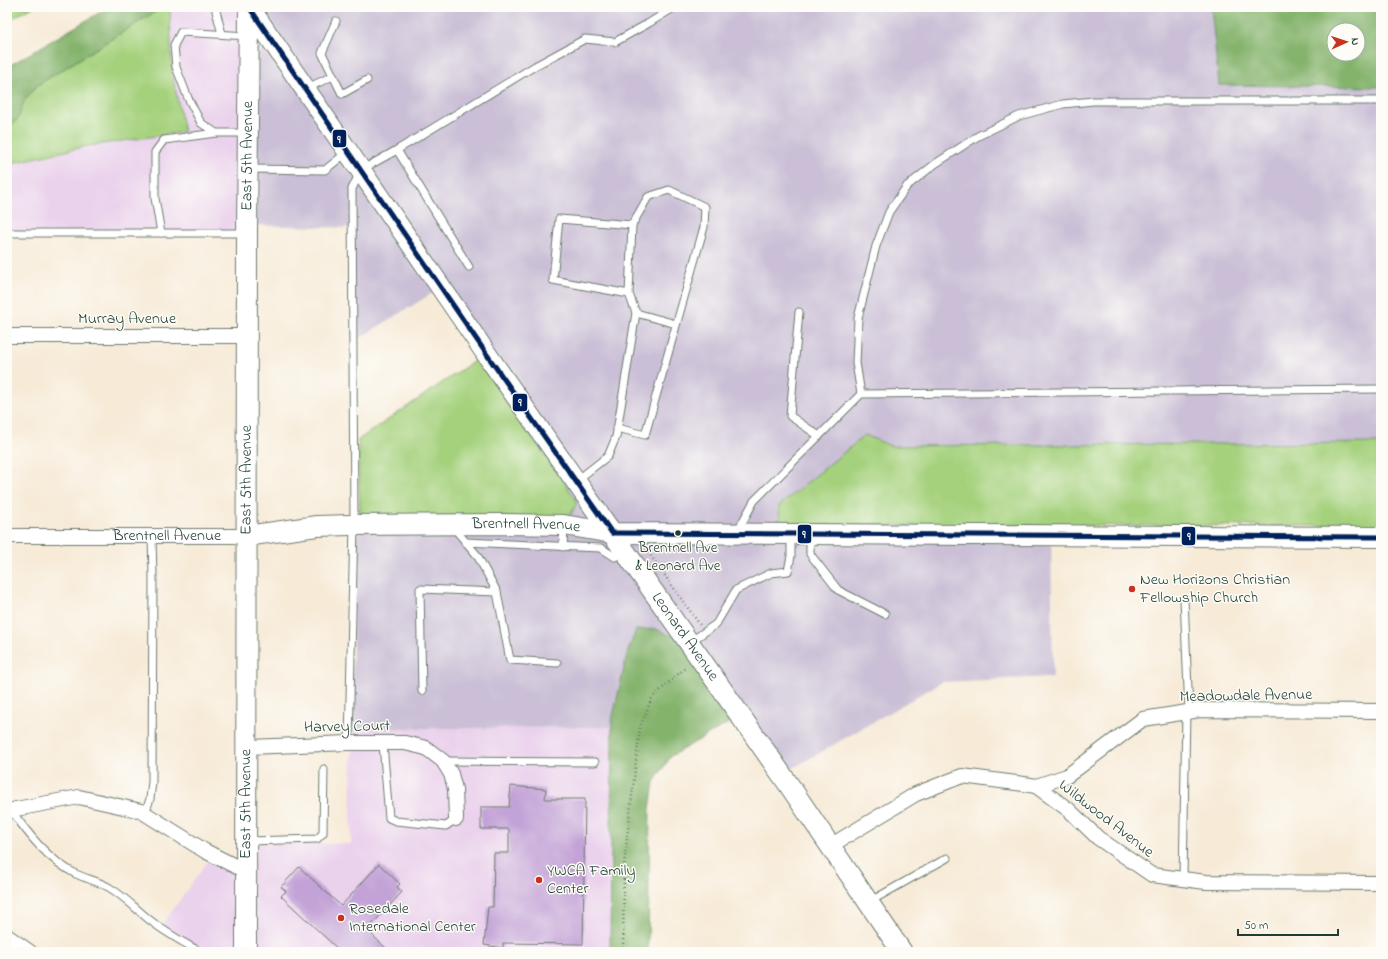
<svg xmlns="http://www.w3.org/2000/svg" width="1388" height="959" font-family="'Indie Flower',sans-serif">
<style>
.built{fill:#ead1ec}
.industrial{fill:#cabfd6}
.green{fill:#a5d17d;stroke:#628758}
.forest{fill:#84b36c;stroke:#527850;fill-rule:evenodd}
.building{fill:#c3a2d7}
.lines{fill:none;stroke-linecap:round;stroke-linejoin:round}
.lane-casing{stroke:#6b7a6d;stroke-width:9}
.street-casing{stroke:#6b7a6d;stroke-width:16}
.secondary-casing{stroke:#6b7a6d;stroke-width:22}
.path{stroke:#6b7a6d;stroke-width:2.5;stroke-dasharray:1 3;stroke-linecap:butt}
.lane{stroke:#fff;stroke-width:7}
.street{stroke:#fff;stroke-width:14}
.secondary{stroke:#fff;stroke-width:20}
.bus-1-casing{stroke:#fdfcf7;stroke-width:8}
.bus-1{stroke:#00205b;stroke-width:5}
.bus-dot{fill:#1f3d34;stroke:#fdfcf7;stroke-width:1.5}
.poi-dot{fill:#c8321e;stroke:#fdfcf7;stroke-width:1.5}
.labels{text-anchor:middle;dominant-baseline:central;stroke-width:3;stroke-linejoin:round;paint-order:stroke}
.bus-label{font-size:15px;fill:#1f3d34;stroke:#fdfcf7}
.street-label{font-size:16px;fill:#1f3d34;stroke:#fdfcf7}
.poi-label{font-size:16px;fill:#1f3d34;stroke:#fdfcf7;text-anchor:start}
.line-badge{stroke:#fdfcf7;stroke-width:1.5}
.badge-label{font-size:11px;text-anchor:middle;font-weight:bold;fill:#fff}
</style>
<rect width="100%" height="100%" fill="#fdfcf7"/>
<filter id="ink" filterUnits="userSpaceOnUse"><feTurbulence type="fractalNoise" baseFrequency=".025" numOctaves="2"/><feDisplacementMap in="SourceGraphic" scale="8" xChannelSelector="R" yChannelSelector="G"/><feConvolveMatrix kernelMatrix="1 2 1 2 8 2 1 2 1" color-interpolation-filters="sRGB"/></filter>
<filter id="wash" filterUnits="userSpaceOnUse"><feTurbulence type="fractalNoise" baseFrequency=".012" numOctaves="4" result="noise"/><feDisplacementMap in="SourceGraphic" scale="16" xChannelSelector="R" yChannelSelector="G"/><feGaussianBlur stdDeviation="0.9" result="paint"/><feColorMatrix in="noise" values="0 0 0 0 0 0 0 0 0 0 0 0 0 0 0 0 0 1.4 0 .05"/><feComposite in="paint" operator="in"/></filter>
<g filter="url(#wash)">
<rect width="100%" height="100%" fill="#f7ebd8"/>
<g class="built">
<polygon points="170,7 250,7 249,225 234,234 7,232 7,164 88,146 184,132 172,72"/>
<polygon points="612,727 610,952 202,952 160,928 214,852 249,868 249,842 351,844 352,729"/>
</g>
<polygon class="industrial" points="250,7 1211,7 1219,85 1381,87 1381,443 891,446 865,435 1051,526 1053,677 942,682 776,778 677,638 656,629 636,631 628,651 612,720 612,727 352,729 354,516 576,499 477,359 486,353 441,288 353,342 353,228 249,225"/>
<g class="green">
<polygon points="7,7 33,7 7,21"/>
<polygon points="163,7 170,7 172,72 184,132 88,146 7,164 7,129 18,119 24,101 36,86"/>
<polygon points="477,359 576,499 576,505 571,514 559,518 360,516 358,440"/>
<polygon points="865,435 891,446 1381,443 1381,526 780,525 779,506"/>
</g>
<g class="forest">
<polygon points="109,7 163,7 36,86 24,101 18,119 7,129 7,67"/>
<path d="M1211 7H1381V87L1219 85ZM1334 30H1358V54H1334Z"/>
<polygon points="656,629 677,638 734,720 671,756 654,782 650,809 648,952 610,952 612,720 628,651 636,630"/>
</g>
<g id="blocks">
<g class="building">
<polygon points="511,786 546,789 545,799 585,799 583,944 503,943 503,948 484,945 488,907 493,907 494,853 509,853 509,829 481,829 481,807 509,807"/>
<polygon points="379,864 400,884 397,887 402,892 367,930 390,952 341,952 281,896 286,891 281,887 299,867 341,906"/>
</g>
</g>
</g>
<g filter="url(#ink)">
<use href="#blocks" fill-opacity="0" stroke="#6b7a6d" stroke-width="1"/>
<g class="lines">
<g class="lane-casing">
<g id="lane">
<polyline points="216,7 216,11 222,34"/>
<polyline points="336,21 322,53 342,94 367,80"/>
<polyline points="307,88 333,76"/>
<polyline points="246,133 216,133 201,123 188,98 176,67 174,45 181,32 248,36"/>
<polyline points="397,150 469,267"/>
<polyline points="249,169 325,170 346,153"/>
<polyline points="7,233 247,233"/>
<polyline points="161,233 155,198 155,152 164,140 216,133"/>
<polyline points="799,312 790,416 819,436"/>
<polyline points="636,313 676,324"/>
<polyline points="861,394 856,363 858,318 876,246 889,212 907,186 935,164 978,136 1019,116 1063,104 1093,101 1381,101"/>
<polyline points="617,428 645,435 704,227 705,207 669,190 648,197 632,225"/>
<polyline points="576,481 608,456 616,437 636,313 629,294 632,225 559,219 553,280 629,294"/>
<polyline points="453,527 477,555 497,592 510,660 557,663"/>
<polyline points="737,532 754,501 861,394 1381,389"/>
<polyline points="810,536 810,554 838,590 885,614"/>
<polyline points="465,542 601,548 615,557 623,551"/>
<polyline points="563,547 564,527"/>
<polyline points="1184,599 1189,712"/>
<polyline points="690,642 716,624 736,590 771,573 788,571 791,556 791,535"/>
<polyline points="422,691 420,589 497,592"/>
<polyline points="349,743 354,525 352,189 361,170 397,150 535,66 585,39 615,42 649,23 675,7"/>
<polyline points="383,743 389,818 396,821 446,826 456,819"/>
<polyline points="443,761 595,762"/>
<path d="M11 810C29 835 48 860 76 874 87 879 100 882 110 888 125 897 137 910 151 921 166 933 183 942 200 952"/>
<polyline points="145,813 150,799 152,782 153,576 152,536"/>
<polyline points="247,841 317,839 323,833 324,769"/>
<polyline points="1183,879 1186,712"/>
<polyline points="869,902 947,858"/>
</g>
</g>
<g class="street-casing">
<g id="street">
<polyline points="7,336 247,336"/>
<path id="s1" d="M7 536H247"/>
<polyline points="247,747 349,743 405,743 426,748 443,761 451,774 455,789 456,819"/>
<polyline points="1036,786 1067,776 1143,719 1200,710 1381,711"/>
<polyline points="7,812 16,809 79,797 141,811 205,851 247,872"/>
<polyline points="830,846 916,794 962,776 1024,784 1036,786 1069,810 1098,838 1152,875 1206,882 1381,883"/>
<polyline points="7,936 30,952"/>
</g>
</g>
<g class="secondary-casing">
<g id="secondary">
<path id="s2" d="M249 7 492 362 789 785 902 952"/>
<path id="s3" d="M247 536 317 526 350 525 501 524 564 525 612 533 1381 537"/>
<path id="s4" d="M246 952 247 233 249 7"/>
</g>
</g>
<g class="path">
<polyline points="646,549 700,625"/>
<polyline points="623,952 624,865 640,727 652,698 686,667"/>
</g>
<use href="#lane" class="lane"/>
<use href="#street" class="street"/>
<use href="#secondary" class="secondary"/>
<g class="bus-1-casing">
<g id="bus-1">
<polyline points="249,7 492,362 612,533"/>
<polyline points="612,533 1381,537"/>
</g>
</g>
<use href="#bus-1" class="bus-1"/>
</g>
</g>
<circle class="bus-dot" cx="678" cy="533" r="3.5"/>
<g class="poi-dot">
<circle cx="1132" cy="589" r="4"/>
<circle cx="539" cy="880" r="4"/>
<circle cx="341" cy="918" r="4"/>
</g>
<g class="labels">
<g class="bus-label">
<text x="678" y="548">Brentnell Ave<tspan x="678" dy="18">&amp; Leonard Ave</tspan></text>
</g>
<g class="street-label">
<text stroke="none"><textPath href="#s4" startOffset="796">East 5th Avenue</textPath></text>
<text x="127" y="319">Murray Avenue</text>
<text stroke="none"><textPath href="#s4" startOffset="472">East 5th Avenue</textPath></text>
<text stroke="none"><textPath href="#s3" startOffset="280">Brentnell Avenue</textPath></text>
<text stroke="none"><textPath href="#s1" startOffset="160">Brentnell Avenue</textPath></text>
<text stroke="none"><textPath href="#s2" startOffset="766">Leonard Avenue</textPath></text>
<text transform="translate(1246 696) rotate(-1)">Meadowdale Avenue</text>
<text transform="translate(347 727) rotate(-1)">Harvey Court</text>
<text stroke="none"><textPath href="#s4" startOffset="148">East 5th Avenue</textPath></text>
<text transform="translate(1106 819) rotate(38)">Wildwood Avenue</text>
</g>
<g class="poi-label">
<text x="1140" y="580">New Horizons Christian<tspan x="1140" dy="18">Fellowship Church</tspan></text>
<text x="547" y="871">YWCA Family<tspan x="547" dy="18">Center</tspan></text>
<text x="349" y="909">Rosedale<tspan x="349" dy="18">International Center</tspan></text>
</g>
</g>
<g class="line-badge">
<rect x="332" y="129" width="15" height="19" rx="4" fill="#00205b"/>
<rect x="512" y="393" width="16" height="19" rx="4" fill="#00205b"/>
<rect x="797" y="524" width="15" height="20" rx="4" fill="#00205b"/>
<rect x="1181" y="526" width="15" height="20" rx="4" fill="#00205b"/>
</g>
<g class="badge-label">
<text x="339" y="143">9</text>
<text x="520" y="406">9</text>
<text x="804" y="538">9</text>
<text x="1189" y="540">9</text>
</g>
<rect width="1388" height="959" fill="none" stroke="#fdfcf7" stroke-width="24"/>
<g transform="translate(1346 42) rotate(87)"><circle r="19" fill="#fdfcf7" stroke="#a4b0a9"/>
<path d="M0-3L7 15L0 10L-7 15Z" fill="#c8321e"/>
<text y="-6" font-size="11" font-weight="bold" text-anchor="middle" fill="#1f3d34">N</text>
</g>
<path d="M1238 929v6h100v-6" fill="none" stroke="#1f3d34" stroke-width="2"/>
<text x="1244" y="929" font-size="12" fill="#1f3d34" stroke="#fdfcf7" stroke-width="3" paint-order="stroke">50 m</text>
</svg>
